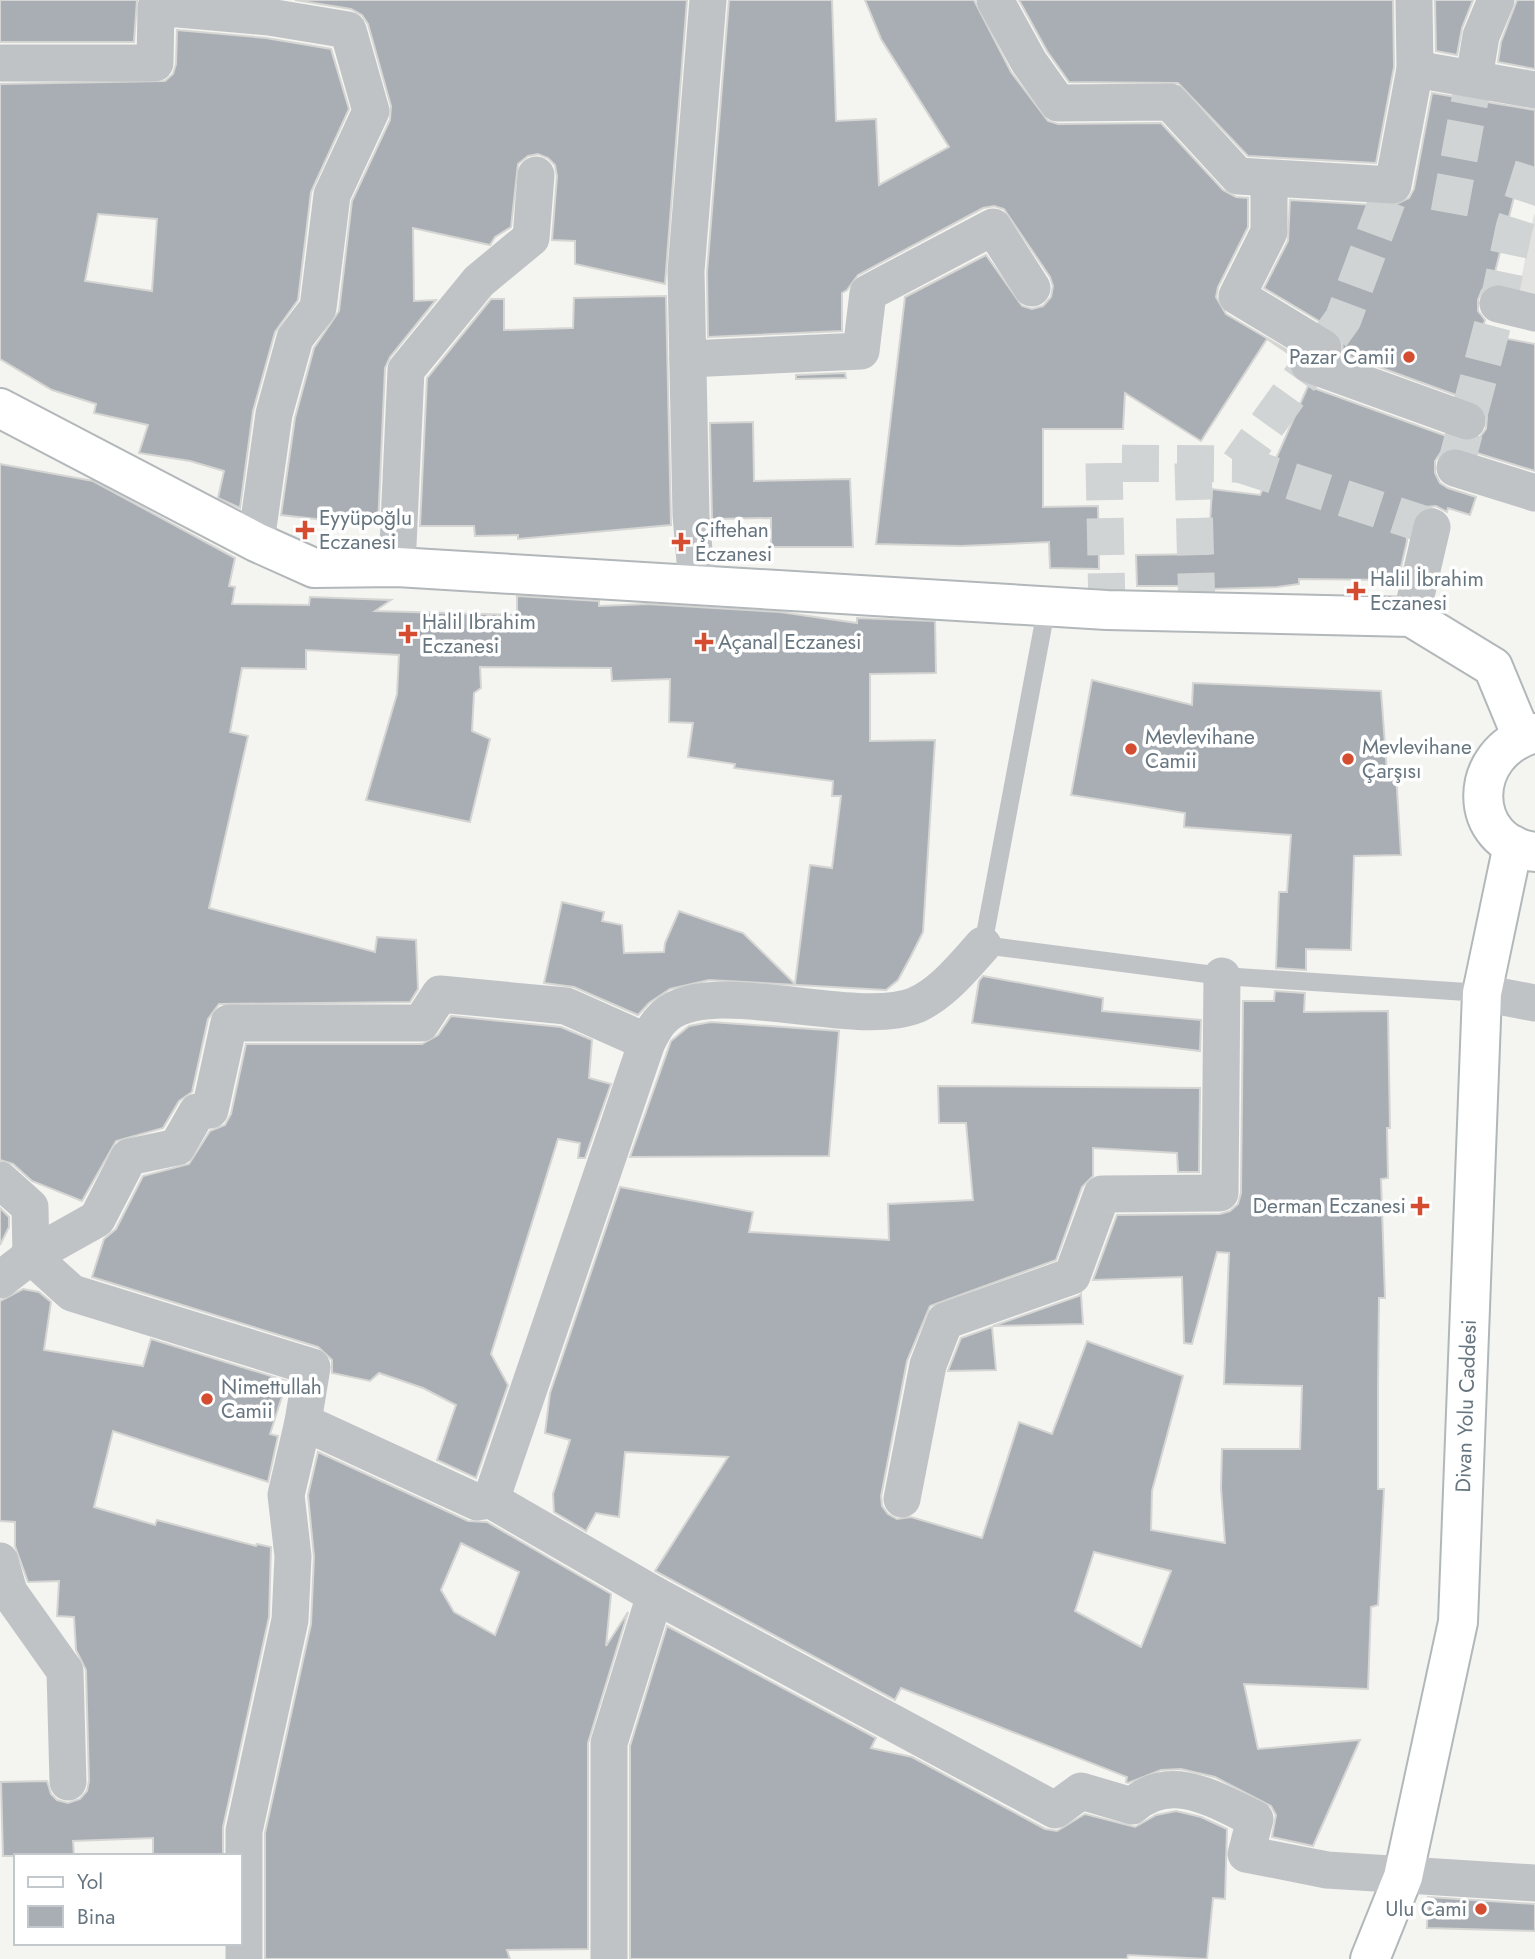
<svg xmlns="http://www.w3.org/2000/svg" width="1535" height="1959" font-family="Jost,sans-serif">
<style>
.built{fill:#e2e3e1}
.building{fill:#a8aeb3;stroke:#d5d5d3;stroke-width:2;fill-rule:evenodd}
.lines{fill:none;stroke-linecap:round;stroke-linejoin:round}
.street-tunnel{stroke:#d0d4d4;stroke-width:37;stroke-dasharray:37 18;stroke-linecap:butt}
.secondary-casing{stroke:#b2b7ba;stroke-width:42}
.lane{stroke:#c0c3c6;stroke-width:18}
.street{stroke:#c0c3c6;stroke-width:37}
.secondary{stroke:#fff;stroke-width:38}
.poi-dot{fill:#d44d31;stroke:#fff;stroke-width:2.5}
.labels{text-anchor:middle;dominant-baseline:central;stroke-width:7;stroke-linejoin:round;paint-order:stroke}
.poi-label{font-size:21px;fill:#66757f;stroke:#fff;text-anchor:start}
.street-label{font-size:21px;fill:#66757f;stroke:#fff}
</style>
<rect width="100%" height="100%" fill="#f4f4f1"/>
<polygon class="built" points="1534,214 1535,215 1535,309 1516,305"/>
<g class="building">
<polygon points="0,0 137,0 134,42 0,42"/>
<polygon points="295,0 687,0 665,284 575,264 575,241 552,240 557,176 555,165 548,158 538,154 528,156 518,164 511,227 495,237 490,245 413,228 414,301 436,300 390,357 385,368 378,526 281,515 295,418 314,348 339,311 352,201 390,120 391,106 368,24 362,15 351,9"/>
<polygon points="729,0 832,0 836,121 876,119 879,185 949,147 881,39 865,0 974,0 1011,72 1048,121 1058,124 1161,123 1223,190 1236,197 1248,198 1248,227 1218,287 1216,297 1226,314 1292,353 1291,355 1267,339 1201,441 1125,393 1123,429 1043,429 1043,507 1098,506 1099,569 1050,568 1049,542 961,546 876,544 905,297 986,255 1022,306 1032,309 1043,306 1051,297 1053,286 1050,277 1004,209 994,206 983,208 858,275 847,290 842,293 842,331 708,337 707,272"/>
<polygon points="1019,0 1393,0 1394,67 1376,163 1248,156 1178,83 1069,82 1047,51"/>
<polygon points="1435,0 1473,0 1462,28 1457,55 1436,51"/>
<polygon points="1517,0 1535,0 1535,69 1498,62 1501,42"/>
<path d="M177 30 266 38 331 49 349 109 311 192 298 300 275 332 253 411 240 508 218 498 224 471 190 461 139 453 148 425 94 413 96 404 52 390 0 359V84L165 81 173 74 176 64ZM98 214 157 219 152 291 85 281Z"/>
<polygon points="1432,93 1535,110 1535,205 1514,197 1492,284 1482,290 1478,300 1478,311 1485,320 1481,334 1535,344 1535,471 1461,448 1451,447 1441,452 1435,461 1435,473 1440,483 1448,488 1476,497 1470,515 1448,508 1447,512 1436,506 1425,507 1415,516 1405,513 1407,541 1398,580 1299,579 1299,584 1277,587 1212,589 1212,586 1137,586 1136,555 1208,554 1212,489 1260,495 1308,386 1460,441 1471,441 1480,437 1486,429 1487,417 1483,408 1475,402 1343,354 1342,339 1334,330 1264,288 1288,241 1290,200 1392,206 1409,198 1414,189"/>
<polygon points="666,296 671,525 518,539 518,535 475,536 474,526 420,526 427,378 491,299 504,299 504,330 573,328 574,298"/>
<polygon points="845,373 846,378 796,379 796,375"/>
<polygon points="753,422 754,481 850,479 853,547 771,547 771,518 712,519 710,423"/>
<polygon points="0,464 93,481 235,558 229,586 235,587 232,604 309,605 310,597 391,600 375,611 517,615 517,596 599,601 599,606 648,604 780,612 857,623 857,618 935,621 936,673 870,674 870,741 935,740 923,932 911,956 898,980 886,990 709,980 670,989 649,1003 638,1015 574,987 544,983 562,902 604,912 602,921 622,925 624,953 664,952 665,943 679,911 743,933 795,984 810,865 832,868 841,796 832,796 833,781 734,768 735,764 688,757 693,723 669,722 670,679 612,681 611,668 480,667 481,688 474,693 472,731 490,739 470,822 366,800 397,694 399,655 306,650 306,669 242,668 230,732 248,736 209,908 375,952 377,937 416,940 418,989 410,1002 219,1004 208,1019 192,1092 179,1101 163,1128 116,1141 82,1201 32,1181 13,1164 0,1160"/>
<polygon points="1092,680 1192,705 1193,683 1381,691 1387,772 1396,773 1401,855 1354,856 1351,950 1306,949 1306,970 1276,968 1279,892 1287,892 1291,835 1184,827 1185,813 1071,795"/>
<polygon points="983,976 1103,998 1102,1011 1201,1020 1200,1051 972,1023 979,981"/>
<path d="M1275 991 1305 993 1304 1012 1388 1011 1390 1128H1387L1388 1178 1381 1179 1385 1298H1379L1378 1386V1489H1384L1378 1605 1371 1607 1368 1689 1244 1684 1258 1749 1360 1740 1313 1846 1272 1837 1276 1815 1271 1806 1215 1777 1181 1769 1161 1770 1128 1783 1126 1782 1127 1777 901 1688 895 1700 655 1571 728 1457 625 1452 619 1517 596 1513 586 1531 554 1512 553 1494 570 1440 545 1433 550 1393 620 1187 753 1212 749 1232 889 1240 888 1204 973 1200 966 1123H939L938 1086 1200 1088 1199 1172H1178L1177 1153 1093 1148V1176L1082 1187 1056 1260 930 1306 907 1361 881 1496 882 1506 888 1514 897 1519 911 1517 982 1538 1019 1422 1052 1434 1087 1341 1183 1376 1152 1491 1151 1530 1225 1543 1221 1488 1222 1449H1300L1302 1386 1224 1384 1229 1253 1217 1252 1192 1344 1184 1343 1182 1277 1093 1280 1117 1215 1220 1214 1230 1211 1238 1204 1241 1193 1243 1001H1274ZM1094 1552 1171 1571 1141 1647 1075 1611Z"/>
<polygon points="451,1016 561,1027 592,1040 589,1078 611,1084 585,1158 578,1158 580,1143 558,1139 491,1354 508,1385 476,1478 437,1460 456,1405 423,1388 379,1373 370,1381 332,1373 332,1360 318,1347 92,1277 104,1239 116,1229 143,1176 189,1164 210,1131 225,1125 231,1114 246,1044 422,1044 438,1035"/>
<polygon points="711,1022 839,1031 829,1156 630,1157 671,1041 689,1026"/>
<polygon points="0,1208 9,1217 9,1227 0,1245"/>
<polygon points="23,1289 39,1292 51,1302 44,1350 143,1366 151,1339 287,1381 270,1434 278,1436 268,1482 113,1431 94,1507 155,1525 157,1520 256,1546 257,1544 271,1547 269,1617 223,1827 223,1856 153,1856 153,1838 73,1841 74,1856 3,1856 1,1782 47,1781 51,1794 57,1800 68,1803 80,1799 87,1791 89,1781 86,1670 76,1650 74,1617 57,1616 59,1581 28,1582 15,1546 15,1522 0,1521 0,1301"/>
<polygon points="1081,1294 1083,1324 993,1326 1079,1296"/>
<polygon points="992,1327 996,1370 948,1371 961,1338"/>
<path d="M318 1452 468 1521 487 1522 611 1594 606 1646 628 1612 588 1743V1949L507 1950 510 1959H265V1833L311 1624 314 1557 308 1495ZM461 1543 519 1572 495 1635 454 1612 441 1590Z"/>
<polygon points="667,1626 876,1738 871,1748 912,1757 1045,1829 1057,1831 1085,1814 1135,1827 1156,1815 1176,1811 1201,1817 1227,1829 1225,1899 1213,1898 1207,1959 1128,1955 1127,1959 630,1959 630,1746"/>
<polygon points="1428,1897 1535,1904 1535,1931 1427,1928"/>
</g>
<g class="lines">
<g class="street-tunnel">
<polyline points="1449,213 1474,78"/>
<polyline points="1193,463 1197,611"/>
<polyline points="1239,464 1432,527"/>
<polyline points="1455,468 1498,304 1514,228 1535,161"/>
<polyline points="1107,610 1104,463 1239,464 1343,319 1393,185"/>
</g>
<g class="secondary-casing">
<g id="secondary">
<polyline points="0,408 256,542 314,568 397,567 1107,610 1411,617 1493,667 1522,737"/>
<path d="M1535 733C1465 752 1467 844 1535 852"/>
<polyline points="1370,1959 1403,1877 1458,1622 1482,993 1513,845"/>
</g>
</g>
<polyline class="lane" points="1047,605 983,945 1222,976 1482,993"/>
<g class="street">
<polyline points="995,0 1029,62 1058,103 1170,102 1238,176 1393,185 1415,69 1414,0"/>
<polyline points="0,63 155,63 156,7 269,17 348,30 371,111 332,195 318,308 295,338 274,414 256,542"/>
<polyline points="1415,69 1535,90"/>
<polyline points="1474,78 1481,36 1496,0"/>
<polyline points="1269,179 1269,232 1237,296 1323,348"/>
<polyline points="1498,304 1535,313"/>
<polyline points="688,359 861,351 868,293 993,227 1032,288"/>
<polyline points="1309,364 1467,421"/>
<polyline points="1455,468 1535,493"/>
<polyline points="397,567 406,370 479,281 531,238 536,175"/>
<polyline points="697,585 691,515 686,271 708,0"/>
<polyline points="1411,617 1432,527"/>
<polyline points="1482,993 1535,1003"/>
<path d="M0 1180 30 1207 31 1256 72 1293 312 1367 303 1422 477 1502 491 1500 655 1595 1055 1810 1081 1791 1132 1806C1171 1771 1215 1800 1255 1819L1246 1854 1327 1870 1535 1883"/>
<polyline points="0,1280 31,1256 97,1219 129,1157 177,1147 197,1112 210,1110 229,1023 421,1023 440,994 566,1006 647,1042"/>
<polyline points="902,1499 928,1365 945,1321 1072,1276 1102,1194 1220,1193 1222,976"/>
<path d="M491 1500 647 1042C651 1035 655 1026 661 1020 702 971 853 1031 916 1005 943 993 964 966 983 945"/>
<polyline points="0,1561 9,1592 65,1671 68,1782"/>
<polyline points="244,1959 244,1831 290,1620 293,1556 286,1495 303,1422"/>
<polyline points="609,1959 609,1743 655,1595"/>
</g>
<use href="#secondary" class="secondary"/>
</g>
<g class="poi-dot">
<circle cx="1409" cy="357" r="7"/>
<path d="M301.5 519.5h7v7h7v7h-7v7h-7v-7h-7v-7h7z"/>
<path d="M677.5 531.5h7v7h7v7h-7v7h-7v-7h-7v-7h7z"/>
<path d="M1352.5 580.5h7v7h7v7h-7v7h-7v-7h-7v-7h7z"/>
<path d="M404.5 623.5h7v7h7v7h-7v7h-7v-7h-7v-7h7z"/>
<path d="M700.5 631.5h7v7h7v7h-7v7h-7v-7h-7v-7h7z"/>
<circle cx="1131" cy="749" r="7"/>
<circle cx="1348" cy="759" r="7"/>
<path d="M1416.5 1195.5h7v7h7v7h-7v7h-7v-7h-7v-7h7z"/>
<circle cx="207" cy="1399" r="7"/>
<circle cx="1481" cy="1909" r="7"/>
</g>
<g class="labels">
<g class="poi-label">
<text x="1395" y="357" text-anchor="end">Pazar Camii</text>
<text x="319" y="518">Eyyüpoğlu<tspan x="319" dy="24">Eczanesi</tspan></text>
<text x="695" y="530">Çiftehan<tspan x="695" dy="24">Eczanesi</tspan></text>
<text x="1370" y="579">Halil İbrahim<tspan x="1370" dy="24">Eczanesi</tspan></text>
<text x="422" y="622">Halil Ibrahim<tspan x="422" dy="24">Eczanesi</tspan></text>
<text x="718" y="642">Açanal Eczanesi</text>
<text x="1145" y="737">Mevlevihane<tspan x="1145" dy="24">Camii</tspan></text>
<text x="1362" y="747">Mevlevihane<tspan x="1362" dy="24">Çarşısı</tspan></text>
<text x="1406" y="1206" text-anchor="end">Derman Eczanesi</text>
<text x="221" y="1387">Nimettullah<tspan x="221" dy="24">Camii</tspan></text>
<text x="1467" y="1909" text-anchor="end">Ulu Cami</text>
</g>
<g class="street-label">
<text transform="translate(1466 1406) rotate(-88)">Divan Yolu Caddesi</text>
</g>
</g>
<rect x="14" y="1854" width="228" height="91" fill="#ffffff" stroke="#c2c8cc" stroke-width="2"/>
<rect x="28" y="1877" width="35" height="10" fill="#ffffff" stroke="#c2c8cc" stroke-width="2"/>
<text x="77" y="1889" font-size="21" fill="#66757f">Yol</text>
<rect x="28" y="1906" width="35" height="21" fill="#a8aeb3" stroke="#c2c8cc" stroke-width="2"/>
<text x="77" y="1924" font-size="21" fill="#66757f">Bina</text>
</svg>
